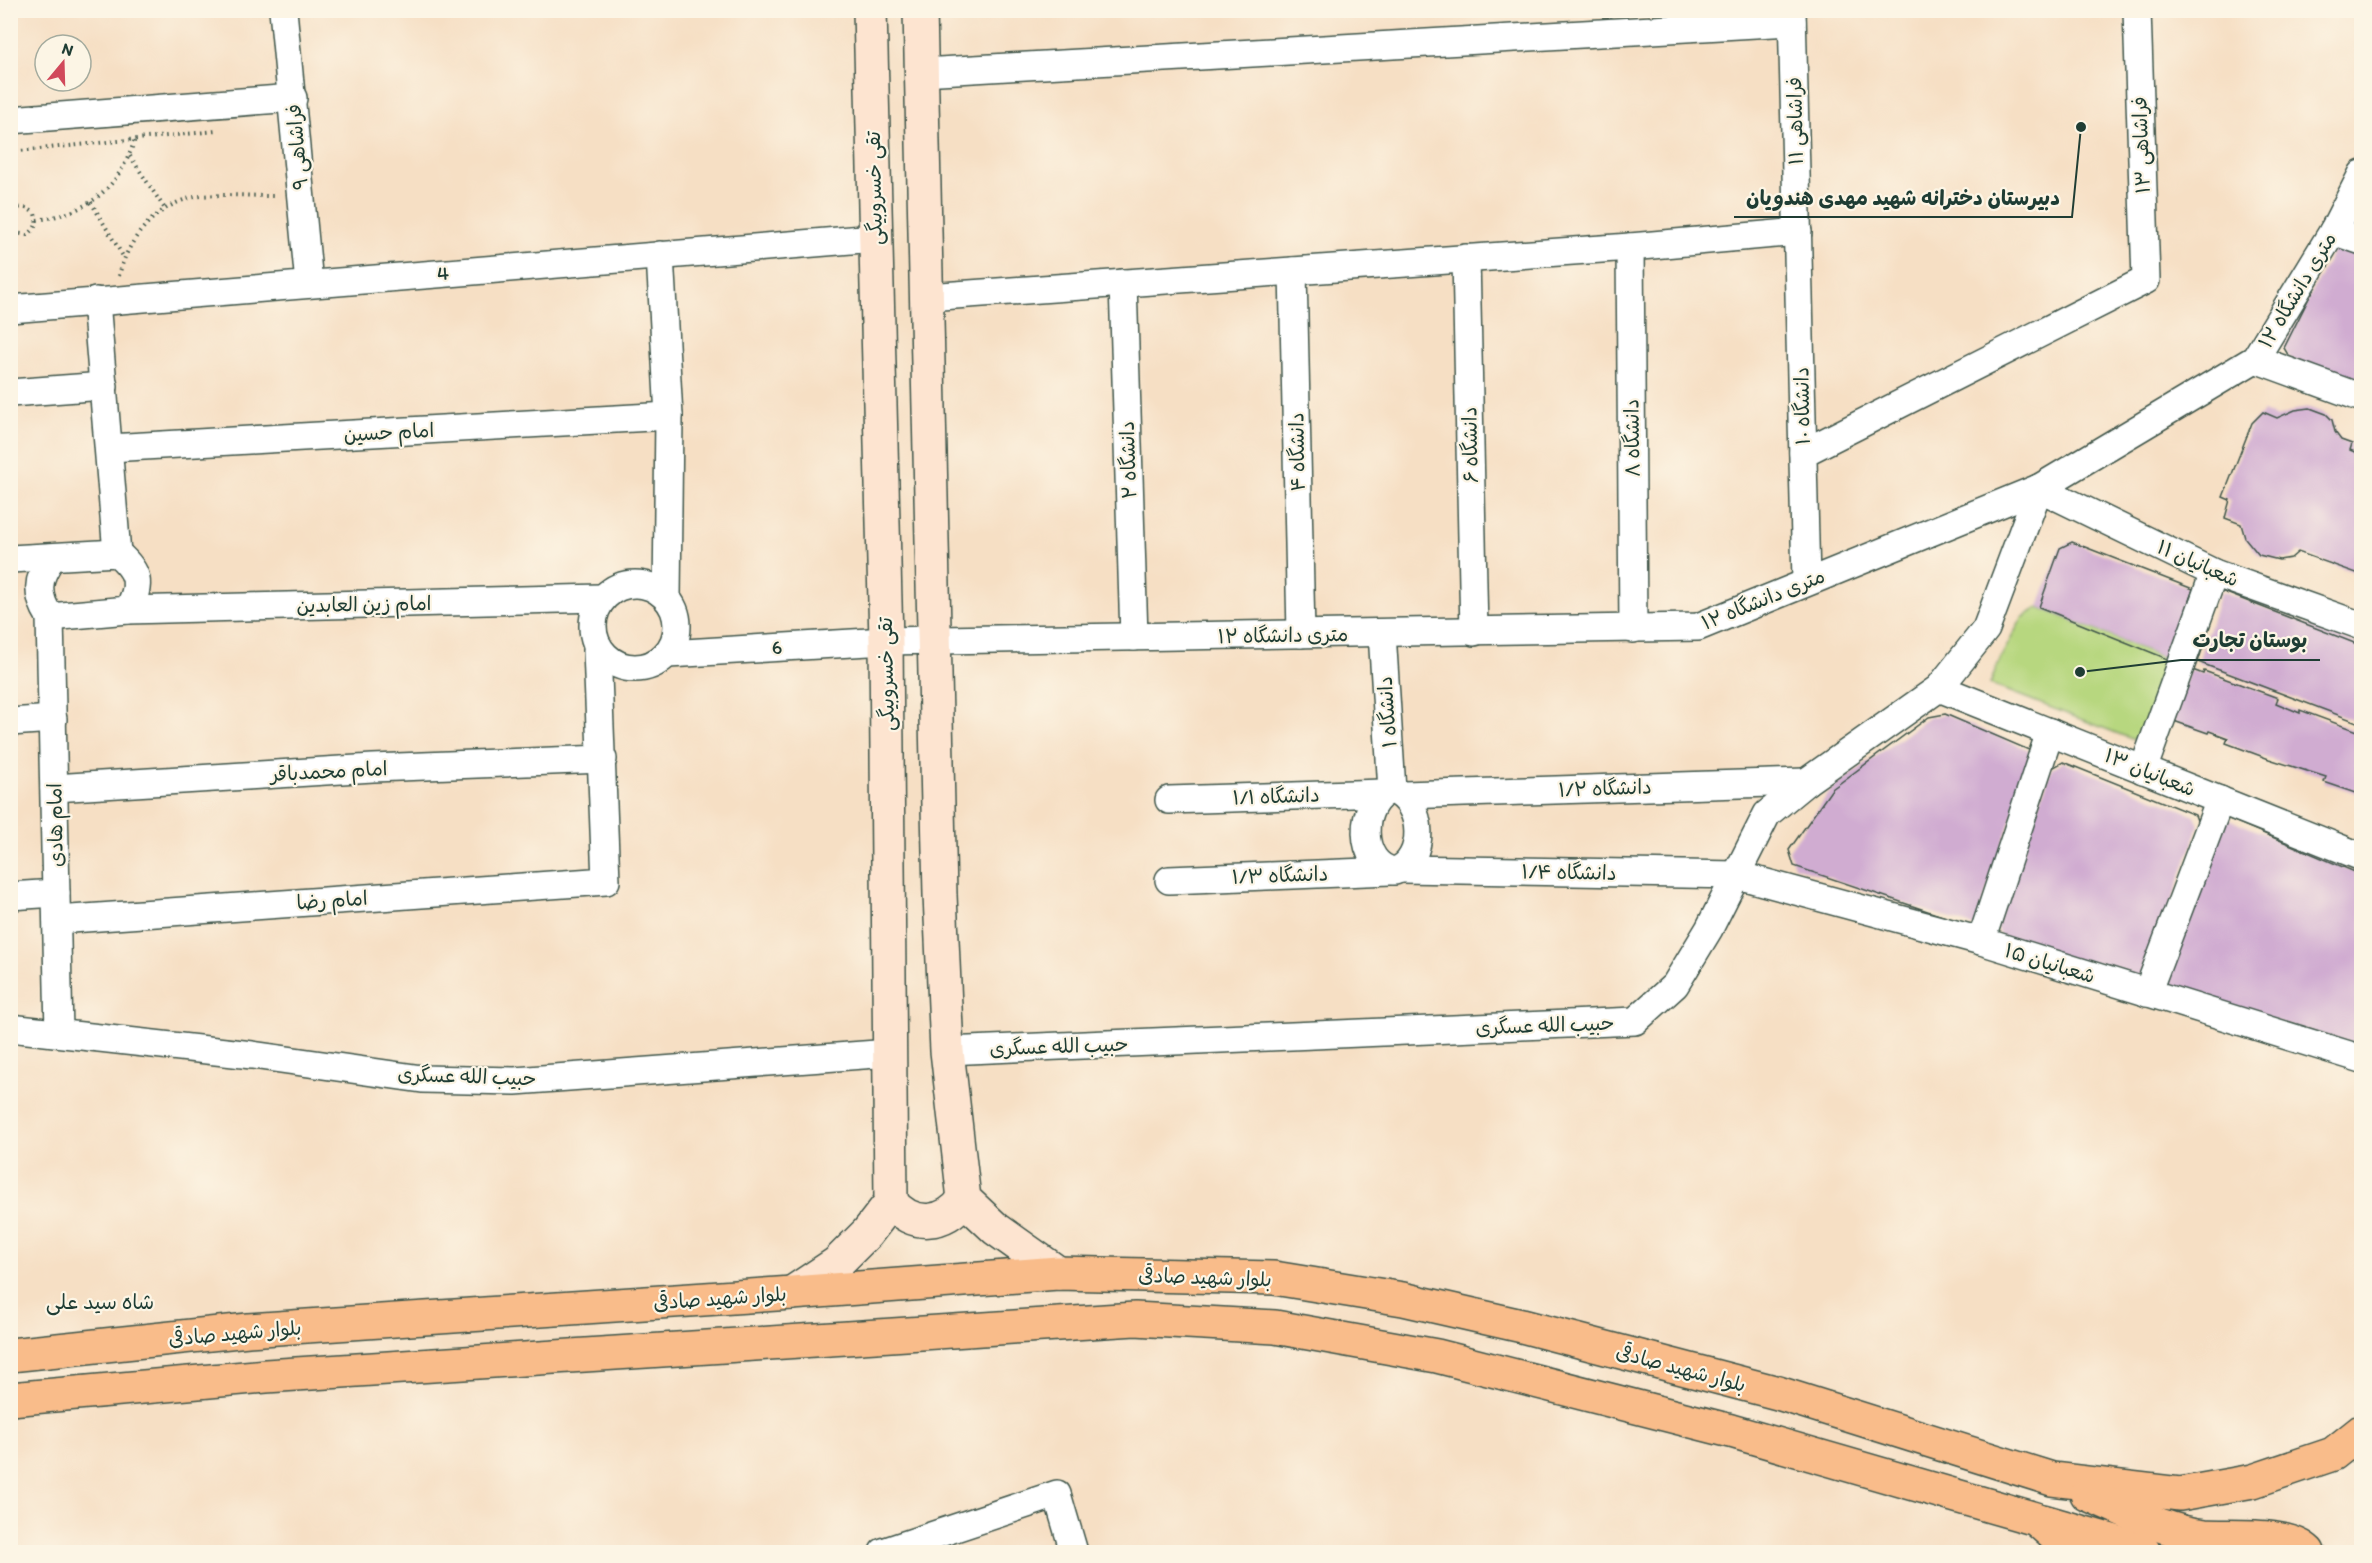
<svg xmlns="http://www.w3.org/2000/svg" width="2372" height="1563" font-family="Itim,'Playpen Sans Arabic',sans-serif">
<style>
.green{fill:#b7d77f;stroke:#6b8a5a;stroke-width:1.5}
.building{fill:#d0acd1}
.lines{fill:none;stroke-linecap:round;stroke-linejoin:round}
.street-casing{stroke:#3f554a;stroke-width:30}
.secondary-casing{stroke:#3f554a;stroke-width:36}
.primary-casing{stroke:#3f554a;stroke-width:36}
.path{stroke:#3f554a;stroke-width:4;stroke-dasharray:1.5 4.5;stroke-linecap:butt}
.street{stroke:#fff;stroke-width:27}
.secondary{stroke:#fde4d0;stroke-width:33}
.primary{stroke:#f9bc8a;stroke-width:33}
.labels{text-anchor:middle;dominant-baseline:central;stroke-width:4.5;stroke-linejoin:round;paint-order:stroke}
.street-label{font-size:20px;fill:#1f3d34;stroke:#fcf5e5}
.neighbourhood-label{font-size:21px;fill:#1f3d34;stroke:#fcf5e5}
.leader{fill:none;stroke:#1f3d34;stroke-width:2}
.callout-dot{fill:#1f3d34;stroke:#fcf5e5;stroke-width:2}
.callout-label{font-size:21px;text-anchor:middle;font-weight:bold;fill:#1f3d34;stroke:#fcf5e5;stroke-width:4.5;stroke-linejoin:round;paint-order:stroke}
</style>
<rect width="100%" height="100%" fill="#fcf5e5"/>
<filter id="ink" filterUnits="userSpaceOnUse"><feTurbulence type="fractalNoise" baseFrequency=".0167" numOctaves="2"/><feDisplacementMap in="SourceGraphic" scale="12" xChannelSelector="R" yChannelSelector="G"/><feConvolveMatrix kernelMatrix="1 2 1 2 8 2 1 2 1" color-interpolation-filters="sRGB"/></filter>
<filter id="wash" filterUnits="userSpaceOnUse"><feTurbulence type="fractalNoise" baseFrequency=".008" numOctaves="4" result="noise"/><feDisplacementMap in="SourceGraphic" scale="24" xChannelSelector="R" yChannelSelector="G"/><feGaussianBlur stdDeviation="1.35" result="paint"/><feColorMatrix in="noise" values="0 0 0 0 0 0 0 0 0 0 0 0 0 0 0 0 0 1.4 0 .05"/><feComposite in="paint" operator="in"/></filter>
<g filter="url(#wash)">
<rect width="100%" height="100%" fill="#f6dfc4"/>
<polygon class="green" points="2039,607 2170,660 2142,743 1990,684 2001,657 2022,618"/>
<g id="blocks">
<g class="building">
<polygon points="2362,202 2362,227 2355,216"/>
<polygon points="2346,244 2362,250 2362,384 2291,360 2284,348 2334,248"/>
<polygon points="2310,408 2326,414 2332,420 2335,432 2341,440 2352,444 2350,450 2362,455 2362,575 2298,552 2291,558 2279,560 2259,555 2245,538 2241,524 2225,518 2230,500 2223,497 2252,423 2263,412 2277,418 2295,410"/>
<polygon points="2072,542 2193,589 2170,660 2039,607 2060,548"/>
<polygon points="2221,591 2362,646 2362,724 2198,662"/>
<polygon points="2190,669 2203,674 2204,671 2278,698 2276,703 2300,713 2300,710 2362,733 2362,795 2324,782 2326,777 2269,759 2226,743 2228,738 2209,731 2208,733 2171,720"/>
<polygon points="1945,714 2029,750 2031,758 1975,927 1794,866 1789,850 1832,789 1929,717"/>
<polygon points="2063,762 2195,815 2199,826 2145,975 2134,981 2001,937 1997,926 2052,768"/>
<polygon points="2227,818 2362,875 2362,1047 2160,987"/>
</g>
</g>
</g>
<g filter="url(#ink)">
<use href="#blocks" fill-opacity="0" stroke="#3f554a" stroke-width="1.5"/>
<g class="lines">
<g class="street-casing">
<g id="street">
<polyline points="283,10 309,284"/>
<polyline points="1792,10 1806,581"/>
<polyline points="922,72 1792,22"/>
<polyline points="10,120 293,98"/>
<polyline points="2333,231 2362,241"/>
<polyline points="1630,247 1633,629"/>
<polyline points="660,255 669,416 667,598"/>
<polyline points="1466,258 1474,632"/>
<polyline points="1293,271 1301,634"/>
<polyline points="1123,283 1134,637"/>
<polyline points="927,297 1630,247 1798,232"/>
<polyline points="96,301 117,553"/>
<polyline points="10,309 875,238"/>
<polyline points="2255,359 2362,398"/>
<polyline points="10,393 104,386"/>
<polyline points="109,448 669,416"/>
<polyline points="1803,453 2146,280 2137,10"/>
<polyline points="2039,488 2214,573 2362,626"/>
<path d="M10 559 117 553C139 572 142 584 128 610L50 617C36 595 36 579 52 558"/>
<circle cx="635" cy="626" r="42"/>
<polyline points="128,610 601,598"/>
<polyline points="50,617 59,1033"/>
<polyline points="1382,633 1392,790"/>
<polyline points="668,654 886,641 1698,627 2039,488 2255,359 2333,231 2362,174"/>
<polyline points="1939,688 2362,857"/>
<polyline points="10,722 53,719"/>
<polyline points="2143,770 2214,573"/>
<polyline points="54,788 373,768 603,759"/>
<path d="M1392 790C1426 803 1426 861 1395 871 1357 867 1357 799 1392 790Z"/>
<polyline points="1404,795 1806,782"/>
<polyline points="1169,800 1382,793"/>
<polyline points="1402,869 1737,875 1981,941 2362,1059"/>
<polyline points="1169,880 1390,871"/>
<polyline points="10,896 56,893"/>
<polyline points="57,920 606,881 597,650"/>
<polyline points="1981,941 2050,732"/>
<polyline points="2147,993 2220,800"/>
<polyline points="10,1028 252,1055 422,1079 515,1081 890,1053"/>
<polyline points="947,1051 1635,1021 1675,985 1709,929 1767,814 1806,782 1939,688 1986,629 2039,488"/>
<polyline points="883,1552 1057,1494 1074,1552"/>
</g>
</g>
<g class="secondary-casing">
<g id="secondary">
<polyline points="920,10 940,895 947,1051 964,1199 996,1229 1058,1273"/>
<path d="M891 1202C912 1228 945 1226 964 1199"/>
<polyline points="792,1293 837,1263 867,1233 891,1202 886,641 870,10"/>
</g>
</g>
<g class="primary-casing">
<g id="primary">
<polyline points="10,1355 248,1330 792,1293 1058,1273 1274,1278 1403,1299 1522,1326 1778,1393 2052,1479 2180,1494 2253,1481 2333,1454 2362,1431"/>
<polyline points="10,1399 266,1376 1135,1319 1275,1327 1437,1356 1731,1431 2036,1519 2073,1552"/>
<path d="M2087 1494C2124 1509 2164 1532 2205 1536 2232 1538 2289 1532 2308 1552"/>
<polyline points="2043,1521 2119,1543 2144,1552"/>
</g>
</g>
<g class="path">
<polyline points="10,152 216,131"/>
<polyline points="130,156 165,209"/>
<polyline points="91,202 124,258"/>
<path d="M10 215C17 204 27 206 35 214 38 223 36 229 27 235L15 233 10 228"/>
<path d="M37 220C88 213 119 189 135 139"/>
<path d="M119 276C128 236 160 201 201 196 226 194 251 196 276 196"/>
</g>
<use href="#street" class="street"/>
<use href="#secondary" class="secondary"/>
<use href="#primary" class="primary"/>
</g>
</g>
<g class="labels">
<g class="street-label">
<text transform="translate(1795 121) rotate(-91)">فراشاهی ۱۱</text>
<text transform="translate(2141 145) rotate(-92)">فراشاهی ۱۳</text>
<text transform="translate(297 147) rotate(-95)">فراشاهی ۹</text>
<text transform="translate(874 188) rotate(-91)">تقی خسروبیگی</text>
<text transform="translate(443 273) rotate(-5)">4</text>
<text transform="translate(2297 290) rotate(-59)">۱۲ متری دانشگاه</text>
<text transform="translate(1802 406) rotate(-91)">دانشگاه ۱۰</text>
<text transform="translate(389 432) rotate(-3)">امام حسین</text>
<text transform="translate(1632 438) rotate(-91)">دانشگاه ۸</text>
<text transform="translate(1470 445) rotate(-91)">دانشگاه ۶</text>
<text transform="translate(1297 452) rotate(-91)">دانشگاه ۴</text>
<text transform="translate(1128 460) rotate(-92)">دانشگاه ۲</text>
<text transform="translate(2198 563) rotate(24)">شعبانیان ۱۱</text>
<text transform="translate(1763 599) rotate(-22)">۱۲ متری دانشگاه</text>
<text transform="translate(364 604) rotate(-1)">امام زین العابدین</text>
<text transform="translate(1283 635) rotate(-1)">۱۲ متری دانشگاه</text>
<text transform="translate(777 647) rotate(-3)">6</text>
<text transform="translate(886 674) rotate(-91)">تقی خسروبیگی</text>
<text transform="translate(1387 712) rotate(-94)">دانشگاه ۱</text>
<text transform="translate(329 771) rotate(-3)">امام محمدباقر</text>
<text transform="translate(2150 772) rotate(22)">شعبانیان ۱۳</text>
<text transform="translate(1605 788) rotate(-2)">دانشگاه ۱/۲</text>
<text transform="translate(1276 796) rotate(-2)">دانشگاه ۱/۱</text>
<text transform="translate(55 825) rotate(-91)">امام هادی</text>
<text transform="translate(1569 872) rotate(1)">دانشگاه ۱/۴</text>
<text transform="translate(1280 875) rotate(-2)">دانشگاه ۱/۳</text>
<text transform="translate(332 900) rotate(-4)">امام رضا</text>
<text transform="translate(2050 963) rotate(17)">شعبانیان ۱۵</text>
<text transform="translate(1545 1025) rotate(-2)">حبیب الله عسگری</text>
<text transform="translate(1059 1046) rotate(-2)">حبیب الله عسگری</text>
<text transform="translate(467 1076) rotate(2)">حبیب الله عسگری</text>
<text transform="translate(1205 1277) rotate(2)">بلوار شهید صادقی</text>
<text transform="translate(720 1298) rotate(-4)">بلوار شهید صادقی</text>
<text transform="translate(235 1333) rotate(-5)">بلوار شهید صادقی</text>
<text transform="translate(1681 1368) rotate(15)">بلوار شهید صادقی</text>
</g>
<g class="neighbourhood-label">
<text x="100" y="1301">شاه سید علی</text>
</g>
</g>
<path class="leader" d="M2081 127L2072 217H1734M2080 672L2181 660H2320"/>
<g class="callout-dot">
<circle cx="2081" cy="127" r="6"/>
<circle cx="2080" cy="672" r="6"/>
</g>
<g class="callout-label">
<text x="1903" y="205">دبیرستان دخترانه شهید مهدی هندویان</text>
<text x="2250" y="647">بوستان تجارت</text>
</g>
<rect width="2372" height="1563" fill="none" stroke="#fcf5e5" stroke-width="36"/>
<g transform="translate(63 63) rotate(19)"><circle r="28" fill="#fcf5e5" stroke="#a4ab9e" stroke-width="1.5"/>
<path d="M0-4.5L10 22L0 15L-10 22Z" fill="#d1495b"/>
<text y="-9" font-size="16" font-weight="bold" text-anchor="middle" fill="#1f3d34">N</text>
</g>
</svg>
